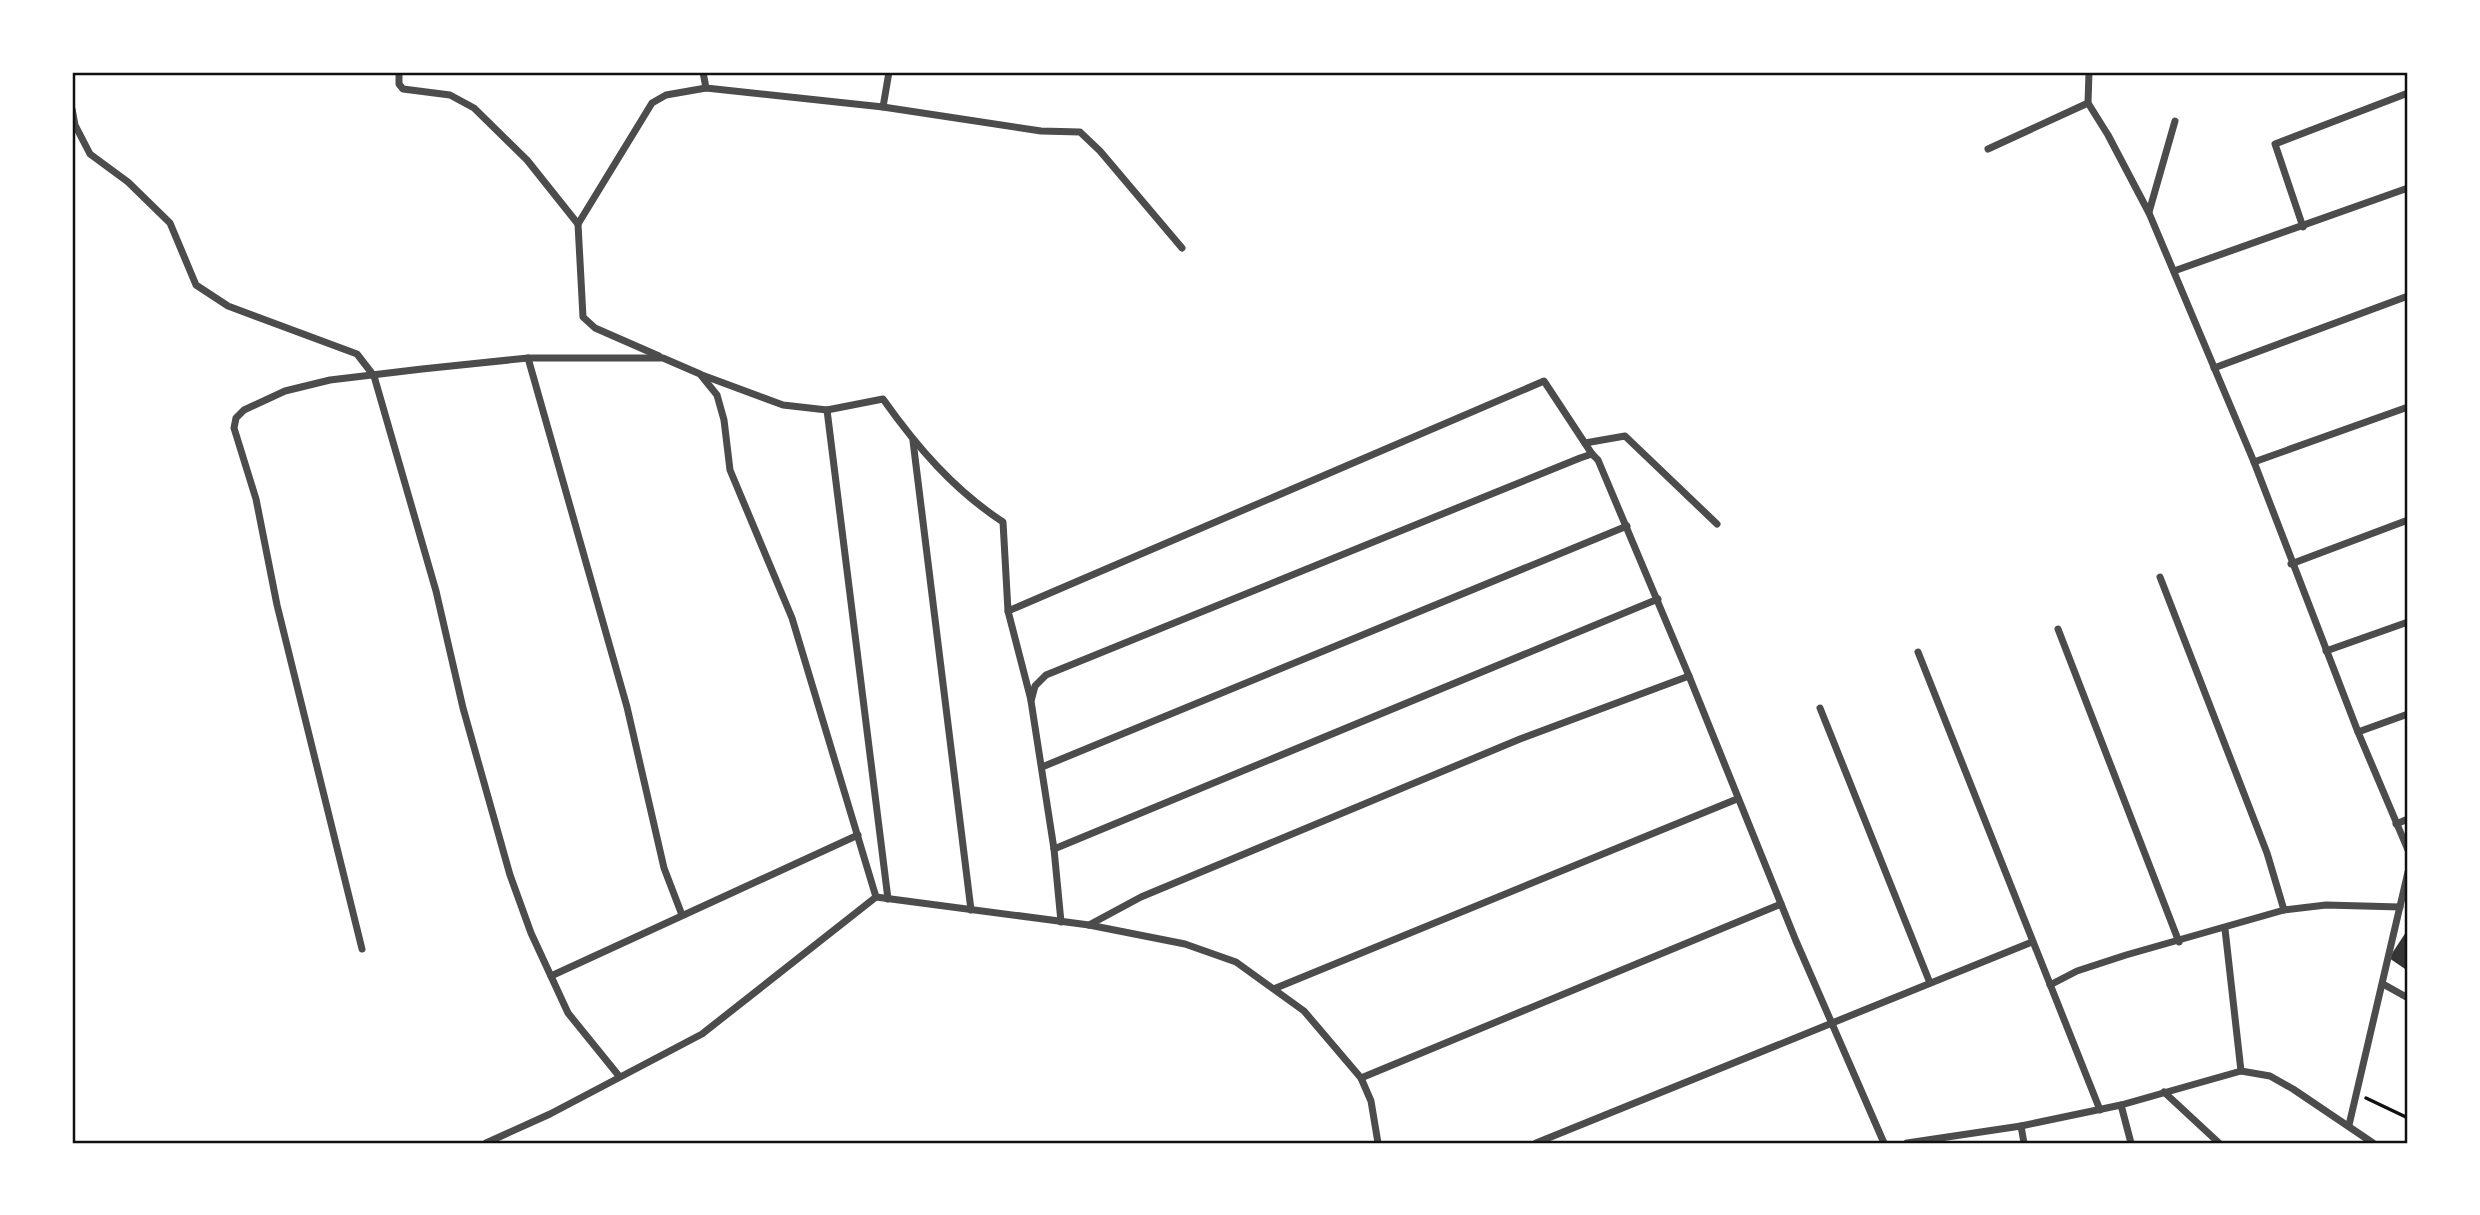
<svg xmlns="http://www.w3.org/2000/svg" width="2480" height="1215" font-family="Mulish,sans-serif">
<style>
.building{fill:#353535}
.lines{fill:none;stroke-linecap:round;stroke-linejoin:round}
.path{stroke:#111;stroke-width:3.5}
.minor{stroke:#4c4c4c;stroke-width:7}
.neatline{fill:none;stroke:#111;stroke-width:2.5}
</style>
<rect width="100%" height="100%" fill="#fff"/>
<polygon class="building" points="2408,929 2408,971 2389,958"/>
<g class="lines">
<polyline class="path" points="2366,1098 2408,1118"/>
<g class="minor">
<polyline points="399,72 399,84 403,89 450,95 474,108 527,160 578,224 583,317 595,328 659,356"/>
<polyline points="703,72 706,88 883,107 1041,131 1080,132 1100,151 1182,248"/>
<polyline points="2088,103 2089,72"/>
<polyline points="883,107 889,72"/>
<polyline points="72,109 75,125 90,154 128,182 170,223 196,285 228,306 357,354 374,376 436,591 463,708 510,875 531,933 568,1013 619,1076"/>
<polyline points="1988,149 2088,103 2108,135 2149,213 2254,462 2358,732"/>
<polyline points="2149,212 2175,121"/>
<polyline points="578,224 652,103 666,95 706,88"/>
<polyline points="2303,227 2275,144 2408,93"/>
<polyline points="2174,271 2408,188"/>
<polyline points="528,358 627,707 664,868 682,915"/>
<polyline points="2214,368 2408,296"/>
<path d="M702 375 783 405 827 410 883 399C917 447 954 490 1003 522L1008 611"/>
<polyline points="827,410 888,899"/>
<polyline points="913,441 971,910"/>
<polyline points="1585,443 1625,436 1717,524"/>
<polyline points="2254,462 2408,407"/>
<polyline points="2291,564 2408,520"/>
<polyline points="2160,577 2267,853 2284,910"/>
<polyline points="2058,629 2179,942"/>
<polyline points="2326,651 2408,622"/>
<polyline points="1918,652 2100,1110"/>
<polyline points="1031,700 1008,611 1544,381 1592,454"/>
<polyline points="1820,708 1930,983"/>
<polyline points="2408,714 2358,732 2408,850"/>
<polyline points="1042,767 1627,526"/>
<polyline points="2396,824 2408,819"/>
<polyline points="1054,849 1658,599"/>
<polyline points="1061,922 1054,849 1031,701 1035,686 1046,675 1580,458 1592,454 1598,460 1689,676"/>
<polyline points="1089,925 1141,897 1520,739 1689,676 1796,941 1884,1143"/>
<polyline points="2225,929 2241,1071"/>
<polyline points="362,949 277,605 256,499 234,428 236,418 244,410 285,391 330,380 422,369 528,358 663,358 700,374 717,395 724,420 730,470 792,618 876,897"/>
<polyline points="551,976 858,835"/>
<polyline points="2383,984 2408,998"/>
<polyline points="2050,985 2077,971 2126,955 2284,910 2326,905 2400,907"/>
<polyline points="1276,988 1737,799"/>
<polyline points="1361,1078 1781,904"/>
<polyline points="2164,1092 2219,1143"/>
<polyline points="2121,1105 2241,1071 2270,1076 2293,1089 2373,1143"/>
<polyline points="2349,1125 2408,872"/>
<polyline points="2021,1126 2024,1143"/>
<polyline points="486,1143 550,1114 702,1034 876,897 1089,925 1185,944 1236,962 1304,1011 1361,1078 1371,1101 1378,1143"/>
<polyline points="1536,1143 2032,942"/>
<polyline points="1907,1143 2021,1126 2121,1105 2131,1143"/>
</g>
</g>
<rect width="2480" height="1215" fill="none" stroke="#ffffff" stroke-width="147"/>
<rect x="74" y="74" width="2332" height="1068" class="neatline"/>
</svg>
